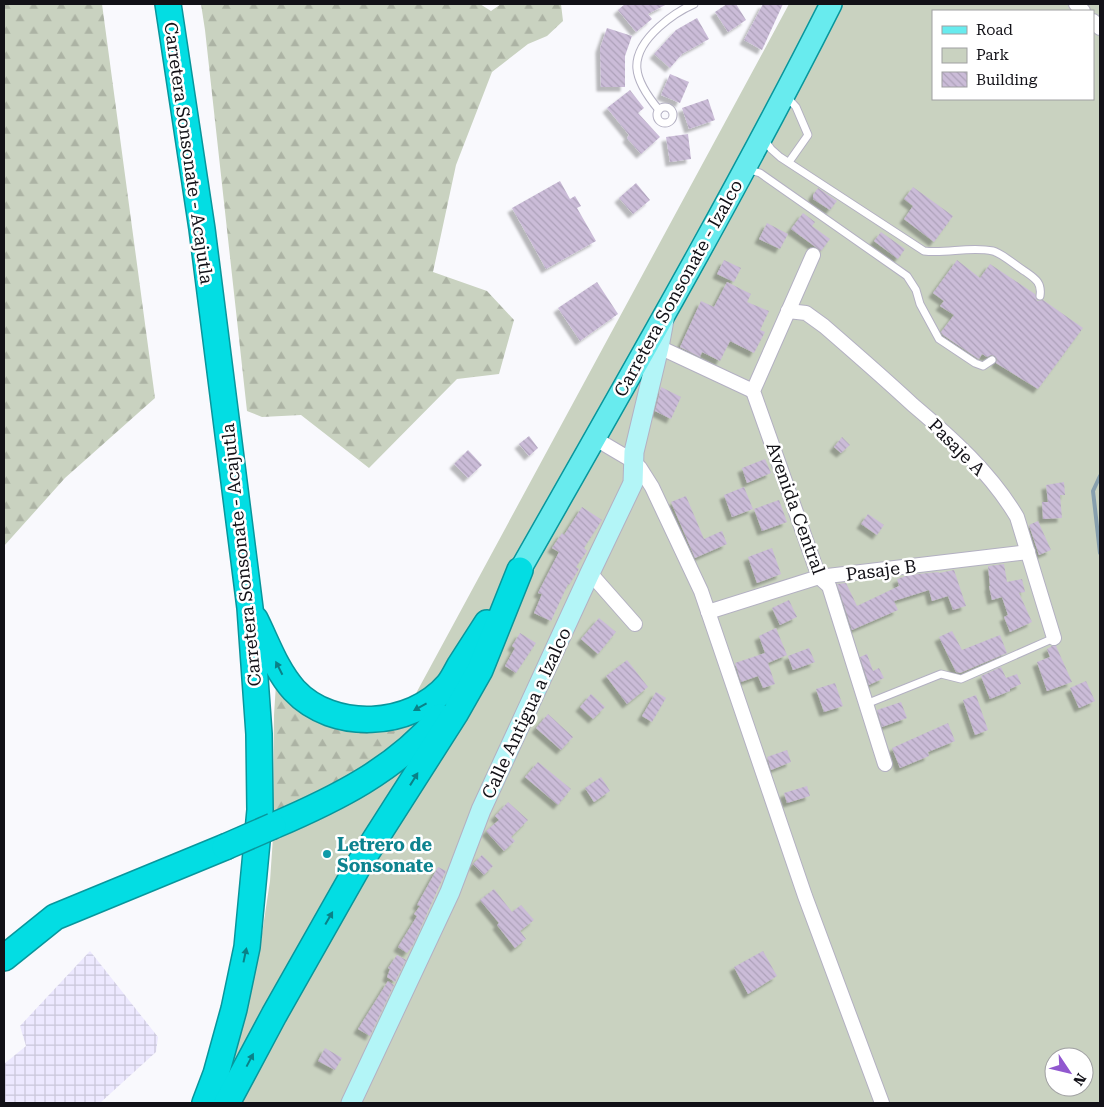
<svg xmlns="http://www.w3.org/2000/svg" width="1104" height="1107" font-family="'Roboto Serif',serif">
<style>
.industrial{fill:url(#industrial-grid)}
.forest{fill:url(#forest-firs)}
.green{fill:#c9d2c0;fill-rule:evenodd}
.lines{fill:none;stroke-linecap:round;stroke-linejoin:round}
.stream{stroke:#88a0ae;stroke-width:4}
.building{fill:url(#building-back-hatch);filter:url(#shadow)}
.lane-casing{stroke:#b3b0c2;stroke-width:9}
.street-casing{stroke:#b3b0c2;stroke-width:16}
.secondary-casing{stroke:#b3b0c2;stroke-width:21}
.primary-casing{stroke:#08969c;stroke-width:24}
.highway-casing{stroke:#08969c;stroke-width:28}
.lane{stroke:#fff;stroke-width:7}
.street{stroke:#fff;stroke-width:14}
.secondary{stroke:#b3f5f7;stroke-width:19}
.primary{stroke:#68ebee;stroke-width:21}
.highway{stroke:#03dde3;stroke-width:25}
.highway-bridge-casing{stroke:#08969c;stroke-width:28;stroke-linecap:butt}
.highway-bridge{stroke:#03dde3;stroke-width:25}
.oneway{fill:#0a8187}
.culture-dot{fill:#0f9aa8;stroke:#fff;stroke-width:2}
.labels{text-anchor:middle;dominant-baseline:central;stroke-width:5;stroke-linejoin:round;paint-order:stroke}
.street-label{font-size:18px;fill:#121117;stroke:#fff}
.culture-label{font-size:18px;font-weight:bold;fill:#0d838f;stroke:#fff;text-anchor:start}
</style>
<defs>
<pattern id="industrial-grid" width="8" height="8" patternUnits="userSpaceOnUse" patternTransform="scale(1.25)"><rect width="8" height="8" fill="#ede9ff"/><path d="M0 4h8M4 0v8" fill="none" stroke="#cac7da"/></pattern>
<pattern id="forest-firs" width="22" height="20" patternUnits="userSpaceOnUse" patternTransform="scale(1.25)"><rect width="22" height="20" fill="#c9d2c0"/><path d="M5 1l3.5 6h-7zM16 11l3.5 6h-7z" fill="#acb3a4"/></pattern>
<pattern id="building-back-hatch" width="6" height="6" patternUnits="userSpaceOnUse" patternTransform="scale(1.25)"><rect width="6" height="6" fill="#cbbcd8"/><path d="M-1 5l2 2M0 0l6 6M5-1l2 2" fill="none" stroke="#ada1b9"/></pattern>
<filter id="shadow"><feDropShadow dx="-4.5" dy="4.5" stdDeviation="1" flood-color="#0004"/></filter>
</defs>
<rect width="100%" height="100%" fill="#f9f9fd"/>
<polygon class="industrial" points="90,951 158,1037 156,1052 100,1103 4,1103 4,1064 26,1046 20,1026"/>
<g class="forest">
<polygon points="4,4 102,4 155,398 65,478 4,546"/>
<polygon points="201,4 480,4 491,11 501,4 561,4 563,21 547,36 528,44 492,72 456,165 433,272 487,291 514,320 499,374 457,379 369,468 301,415 262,417 247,411 205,30"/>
<polygon points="276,684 291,700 424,715 374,762 273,818 274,715"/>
</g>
<path class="green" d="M789 4H1100V1103H194L246 1007 260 947 270 881 273 837 361 795ZM933 11H1093V99H933ZM1054 1057H1084V1087H1054Z"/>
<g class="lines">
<polyline class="stream" points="1100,476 1093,491 1100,553"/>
</g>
<g class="building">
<polygon points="625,4 667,4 648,14 652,19 636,32 618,10"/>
<polygon points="727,4 736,4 746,20 728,32 715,12"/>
<polygon points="763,4 783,4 762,50 744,40"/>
<polygon points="697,18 709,39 682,54 670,68 654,54 676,30"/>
<polygon points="607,28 632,36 625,56 625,87 601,87 600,48"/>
<polygon points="670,74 689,82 680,103 661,95"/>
<polygon points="630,90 644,108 638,113 660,137 641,154 627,138 629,135 607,108"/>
<polygon points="708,99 715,120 689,129 682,108"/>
<polygon points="688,134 691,159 670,162 666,137"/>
<polygon points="560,181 570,199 575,196 581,206 577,208 596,241 546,269 512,208"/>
<polygon points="636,183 650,200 633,214 619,198"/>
<polygon points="913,187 953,216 934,242 904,219 913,206 904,199"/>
<polygon points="818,188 837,201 830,210 813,199 813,195"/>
<polygon points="803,213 815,222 812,226 830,239 821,251 791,229"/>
<polygon points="767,223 788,234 780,249 759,239"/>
<polygon points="881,232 905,249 898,259 874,241"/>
<polygon points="724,260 741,268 734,282 717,274"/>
<polygon points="957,260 980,278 990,264 1035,294 1037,301 1043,300 1083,328 1038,389 996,363 997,359 995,356 991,355 987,357 982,354 979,359 977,358 943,335 941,332 954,315 940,306 944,301 933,293"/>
<polygon points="597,282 618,314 580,341 558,308"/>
<polygon points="727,282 751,294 747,302 769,311 760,330 765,332 754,353 730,341 720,361 702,352 700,357 680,347 701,301 714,307"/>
<polygon points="661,387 681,397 671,419 655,411"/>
<polygon points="529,436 538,448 529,456 519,444"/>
<polygon points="842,437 850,445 841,453 834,447"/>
<polygon points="468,450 482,465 468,478 454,464"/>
<polygon points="765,459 771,473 747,483 742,468"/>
<polygon points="1064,482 1065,495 1060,495 1062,518 1043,519 1042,502 1048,502 1046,485"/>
<polygon points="744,487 753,509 732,517 724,495"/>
<polygon points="686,496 704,539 722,531 727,544 695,558 671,502"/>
<polygon points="779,500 787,522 762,531 754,509"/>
<polygon points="582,507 602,520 584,548 587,551 576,567 579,569 569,585 568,584 551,621 534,613 542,594 538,593 559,552 552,548 562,533 564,535"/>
<polygon points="868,514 884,525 877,535 861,524"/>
<polygon points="1038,521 1051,550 1039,555 1029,525"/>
<polygon points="772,548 781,574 757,583 748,557"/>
<polygon points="1004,564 1007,582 1022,579 1025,592 1019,593 1032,622 1010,632 1004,617 1008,615 1002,597 992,600 989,586 990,586 988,566"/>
<polygon points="954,570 966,606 953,610 948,596 932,601 929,590 894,601 898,610 852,630 837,584 846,583 857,606 899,586 897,579 909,575 938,572 939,573"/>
<polygon points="789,600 797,617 780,625 772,608"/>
<polygon points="599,618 616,632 598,654 581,639"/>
<polygon points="776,628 787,655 768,663 775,684 763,688 758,676 741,682 735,663 765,653 759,636"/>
<polygon points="952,631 962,650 1000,635 1007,653 960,673 956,672 939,637"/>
<polygon points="520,633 536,643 516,673 505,666 515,648 512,646"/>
<polygon points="1052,646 1056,646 1072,682 1047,691 1037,662 1050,657 1047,649"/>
<polygon points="809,648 815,662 793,670 788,656"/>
<polygon points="867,654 873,671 879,668 884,678 869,685 860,657"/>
<polygon points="627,660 648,687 627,704 606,676"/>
<polygon points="1001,667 1006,678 1017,674 1021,684 1010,689 1010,691 990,699 981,676"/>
<polygon points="1086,681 1095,701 1079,708 1070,688"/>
<polygon points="835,683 843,706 824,712 816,689"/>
<polygon points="656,692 666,698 652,722 642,716"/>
<polygon points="591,694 605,707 593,719 580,707"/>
<polygon points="976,695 988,730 975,735 963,700"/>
<polygon points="901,702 907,718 882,727 877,710"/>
<polygon points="548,714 573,737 561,750 536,728"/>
<polygon points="948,723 955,741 928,752 929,756 900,768 892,748"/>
<polygon points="787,750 791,762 771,770 767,757"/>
<polygon points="538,762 571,789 558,805 525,777"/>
<polygon points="601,777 610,791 594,802 585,788"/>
<polygon points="807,786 810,796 787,803 784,793"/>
<polygon points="508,802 528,820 511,837 515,841 504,851 486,831 499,820 495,816"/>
<polygon points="482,855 493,866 484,875 473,864"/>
<polygon points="438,867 446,871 413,945 407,953 398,947 417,916 414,914 420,906 417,905"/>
<polygon points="494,889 512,912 521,905 534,920 520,931 526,939 515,948 497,925 499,923 480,900"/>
<polygon points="763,951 777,976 748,994 734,967"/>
<polygon points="397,955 406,960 395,982 387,977 390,969 388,968"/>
<polygon points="388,981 394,985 370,1036 358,1029"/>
<polygon points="325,1048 342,1058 335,1070 318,1061"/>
</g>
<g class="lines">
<g class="lane-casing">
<g id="lane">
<polyline points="787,97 796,107 808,135 789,162"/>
<circle cx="665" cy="115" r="8"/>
<path d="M659 110C633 79 626 57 659 27 670 17 680 10 694 4"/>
<path d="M764 139 771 149 780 157 924 251C946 254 970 246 993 251 1002 253 1017 267 1026 272 1036 279 1042 283 1040 296"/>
<polyline points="747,169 760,173 907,276 916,290 920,304 939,339 975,363 983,366 992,360"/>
<polyline points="866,704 941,674 961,679 1054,638"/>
</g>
</g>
<g class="street-casing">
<g id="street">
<polyline points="1076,4 1083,11"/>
<polyline points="1093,21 1100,28"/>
<polyline points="813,255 753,391 819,577 829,586 885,764"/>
<path d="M788 311 806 313 824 326C854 352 884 378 913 405 952 438 991 473 1017 517L1054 638"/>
<polyline points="659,347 753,391"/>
<polyline points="594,438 633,461 640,468 652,487 701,591 805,896 882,1103"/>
<polyline points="590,573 635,624"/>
<polyline points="708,612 819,577 1028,552"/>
</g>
</g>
<g class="secondary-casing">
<polyline id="secondary" points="351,1103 450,892 481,810 590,573 633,483 634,452 659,347 664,320"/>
</g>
<g class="primary-casing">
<path id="primary" d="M520 570C626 383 734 196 831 4"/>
</g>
<g class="highway-casing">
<g id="highway">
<polyline points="168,4 202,229 250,608 259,734 260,810 247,947 234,1009 216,1074 205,1103"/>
<path d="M255 619C267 643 276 670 294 690 333 732 411 728 448 685 453 679 456 672 460 665 469 651 478 637 487 623"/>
<path d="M273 826C336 799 395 770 440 717"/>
<polyline points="4,958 55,917 225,847"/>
<polyline points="227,1103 274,1015 360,863 455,714 480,670 520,570"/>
</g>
</g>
<use href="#lane" class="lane"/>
<use href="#street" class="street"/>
<use href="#secondary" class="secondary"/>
<use href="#primary" class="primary"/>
<use href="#highway" class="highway"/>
<g class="highway-bridge-casing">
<polyline id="highway-bridge" points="225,847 273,826"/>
</g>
<use href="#highway-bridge" class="highway-bridge"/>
</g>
<defs><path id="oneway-solid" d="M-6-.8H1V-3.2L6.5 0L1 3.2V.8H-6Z" transform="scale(1.25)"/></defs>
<g class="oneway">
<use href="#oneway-solid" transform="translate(279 668) rotate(-117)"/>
<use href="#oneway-solid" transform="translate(420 707) rotate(151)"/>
<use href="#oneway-solid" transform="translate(414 779) rotate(-58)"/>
<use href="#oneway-solid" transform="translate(329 918) rotate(-60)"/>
<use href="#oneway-solid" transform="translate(245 955) rotate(-78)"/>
<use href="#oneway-solid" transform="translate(250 1060) rotate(-62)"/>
</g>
<circle class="culture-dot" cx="327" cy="854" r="5"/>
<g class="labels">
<g class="street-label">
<text transform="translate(189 153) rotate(82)">Carretera Sonsonate - Acajutla</text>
<text transform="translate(678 288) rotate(-61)">Carretera Sonsonate - Izalco</text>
<text transform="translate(957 447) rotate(45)">Pasaje A</text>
<text transform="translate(796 508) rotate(70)">Avenida Central</text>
<text transform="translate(241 555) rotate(-96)">Carretera Sonsonate - Acajutla</text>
<text transform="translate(881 570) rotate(-7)">Pasaje B</text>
<text transform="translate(526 713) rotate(-65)">Calle Antigua a Izalco</text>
</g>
<g class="culture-label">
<text x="337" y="844">Letrero de<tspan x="337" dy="21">Sonsonate</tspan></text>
</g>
</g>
<rect width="1104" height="1107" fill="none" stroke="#121117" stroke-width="10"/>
<rect x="932" y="10" width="162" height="90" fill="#ffffff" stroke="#a0a0a2"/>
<rect x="942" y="26" width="25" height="8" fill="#68ebee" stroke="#a0a0a2"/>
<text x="976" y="35" font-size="15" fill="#121117">Road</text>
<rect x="942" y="48" width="25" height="15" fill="#c9d2c0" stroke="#a0a0a2"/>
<text x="976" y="60" font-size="15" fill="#121117">Park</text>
<rect x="942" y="72" width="25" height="15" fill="url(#building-back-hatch)" stroke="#a0a0a2"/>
<text x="976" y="85" font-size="15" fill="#121117">Building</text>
<g transform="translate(1069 1072) rotate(125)"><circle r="24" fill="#ffffff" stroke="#a0a0a2"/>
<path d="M0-4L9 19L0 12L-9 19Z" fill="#9158cf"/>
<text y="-8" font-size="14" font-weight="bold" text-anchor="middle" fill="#121117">N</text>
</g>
</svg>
